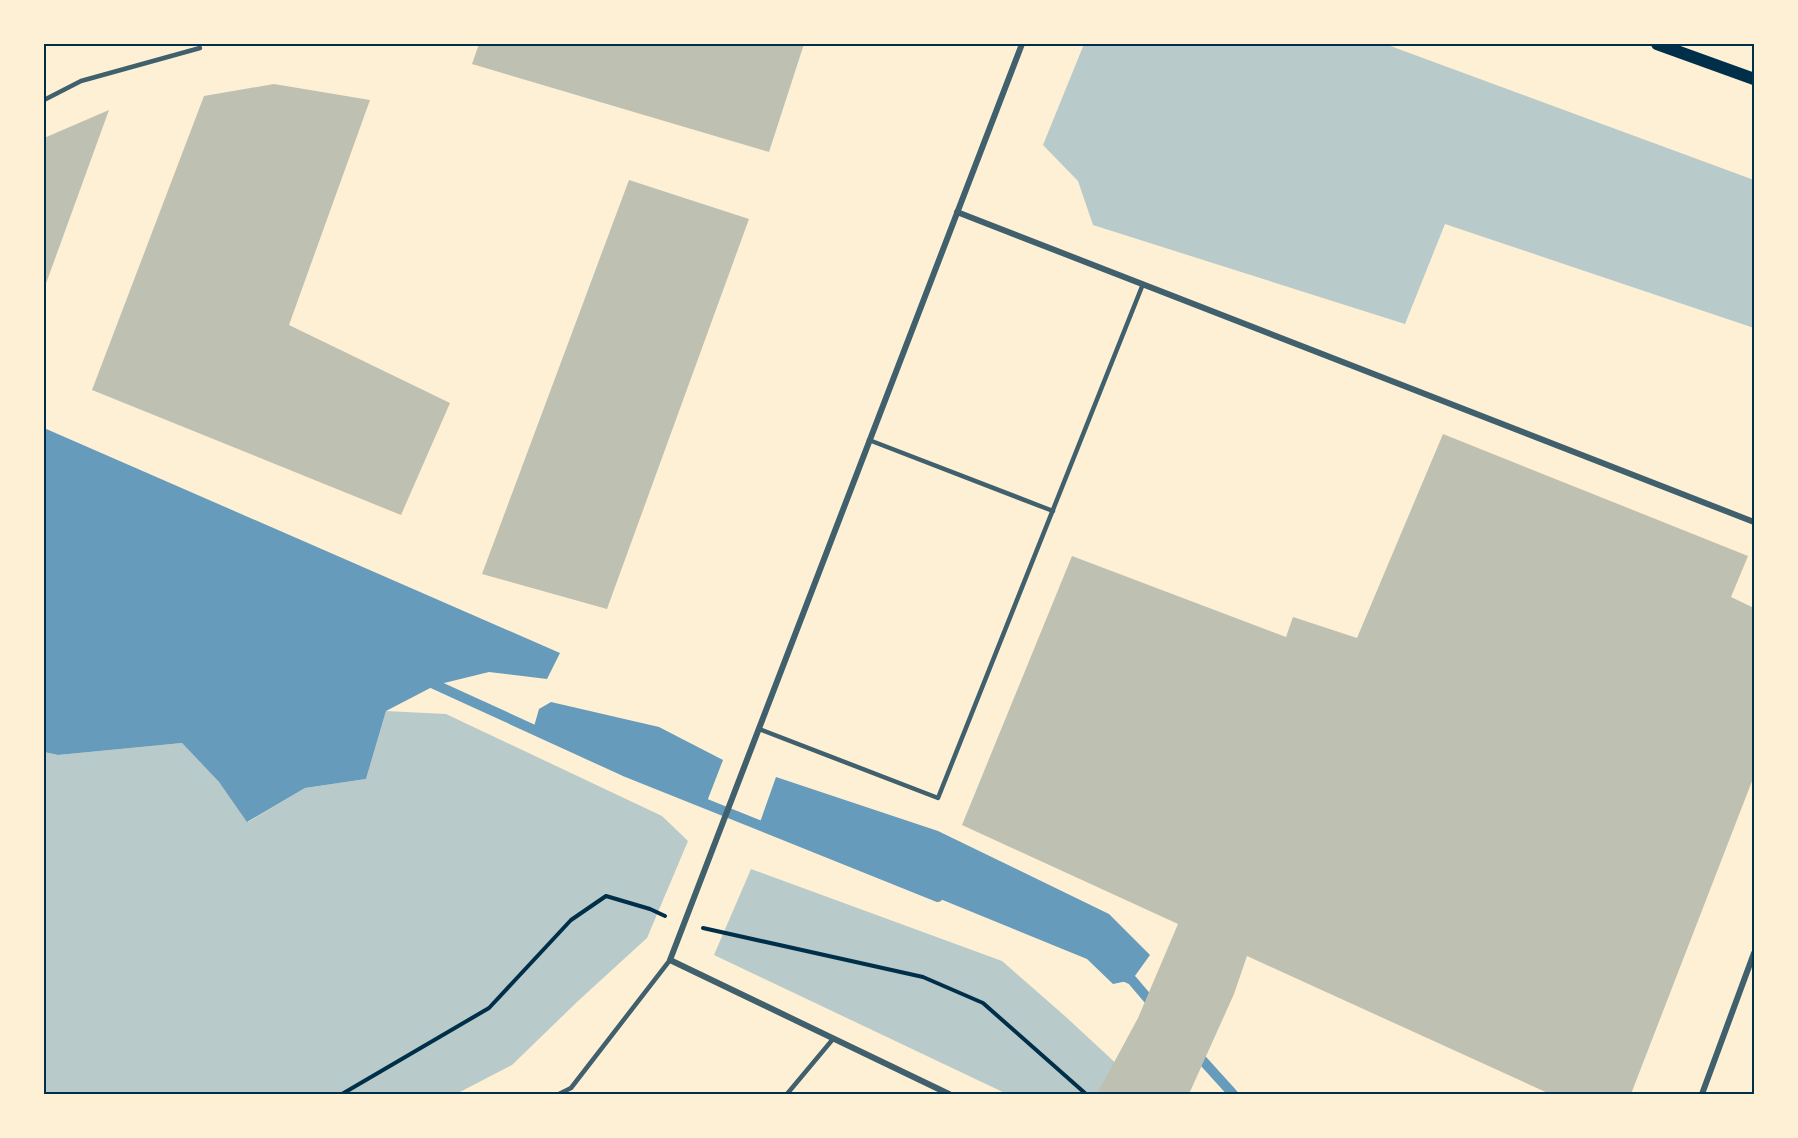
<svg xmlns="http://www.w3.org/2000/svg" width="1798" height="1138" font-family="Inter,sans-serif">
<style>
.green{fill:#b9caca}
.water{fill:#669bbc}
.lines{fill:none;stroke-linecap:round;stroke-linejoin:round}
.stream{stroke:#669bbc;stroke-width:10}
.building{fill:#bec0b2}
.path{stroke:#003049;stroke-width:4}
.service{stroke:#3f606c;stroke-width:4.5}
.minor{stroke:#3f606c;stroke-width:6}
.secondary{stroke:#003049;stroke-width:12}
.neatline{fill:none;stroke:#003049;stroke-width:2}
</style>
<rect width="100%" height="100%" fill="#fdf0d5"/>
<g class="green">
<polygon points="1084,44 1385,44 1754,180 1754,328 1445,224 1405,324 1093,225 1078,181 1043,145"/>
<polygon points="386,711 446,714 662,816 688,841 647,938 578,1001 512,1065 456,1094 44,1094 44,752 58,755 182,743 219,782 248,822 305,788 366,779"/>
<polygon points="751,869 1002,961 1066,1017 1149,1094 1007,1094 714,955"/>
</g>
<g class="water">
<polygon points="44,428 560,653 547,679 489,672 436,685 386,711 366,779 305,788 247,822 219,782 182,743 58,755 44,752"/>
<polygon points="551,702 659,727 723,760 706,804 533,730 539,709"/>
<polygon points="776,777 938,831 1109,914 1150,955 1132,980 1113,984 1087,959 759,825"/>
</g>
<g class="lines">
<g class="stream">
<polyline points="425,680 624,771 938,897"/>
<polyline points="1121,975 1132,980 1155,1007"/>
<polyline points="1195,1052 1233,1094"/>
</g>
</g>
<g class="building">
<polygon points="479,44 804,44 769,152 472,64"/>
<polygon points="274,84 370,100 289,325 450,403 401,515 92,390 204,96"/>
<polygon points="109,110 44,289 44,138"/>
<polygon points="629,180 749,219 607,609 482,574"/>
<polygon points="1443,434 1748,556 1731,597 1754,608 1754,776 1631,1094 1550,1094 1247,956 1234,994 1189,1094 1097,1094 1138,1018 1178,924 962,825 1072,556 1286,637 1293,617 1357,638"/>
</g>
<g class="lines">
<g class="path">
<polyline points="703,928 923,977 983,1003 1086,1094"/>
<polyline points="342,1094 489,1008 571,920 606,896 650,909 665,916"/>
</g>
<g class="service">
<polyline points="44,100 81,81 200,48"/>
<polyline points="869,440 1053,511"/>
<polyline points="759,729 938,798 1143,284"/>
<polyline points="559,1094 571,1088 670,960"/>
<polyline points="787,1094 833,1039"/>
</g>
<g class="minor">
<polyline points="957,212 1754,522"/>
<polyline points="949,1094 670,960 1022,44"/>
<polyline points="1702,1094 1754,953"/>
</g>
<polyline class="secondary" points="1657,44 1754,79"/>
</g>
<rect width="1798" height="1138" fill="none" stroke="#fdf0d5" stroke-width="90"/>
<rect x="45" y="45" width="1708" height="1048" class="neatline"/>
</svg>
